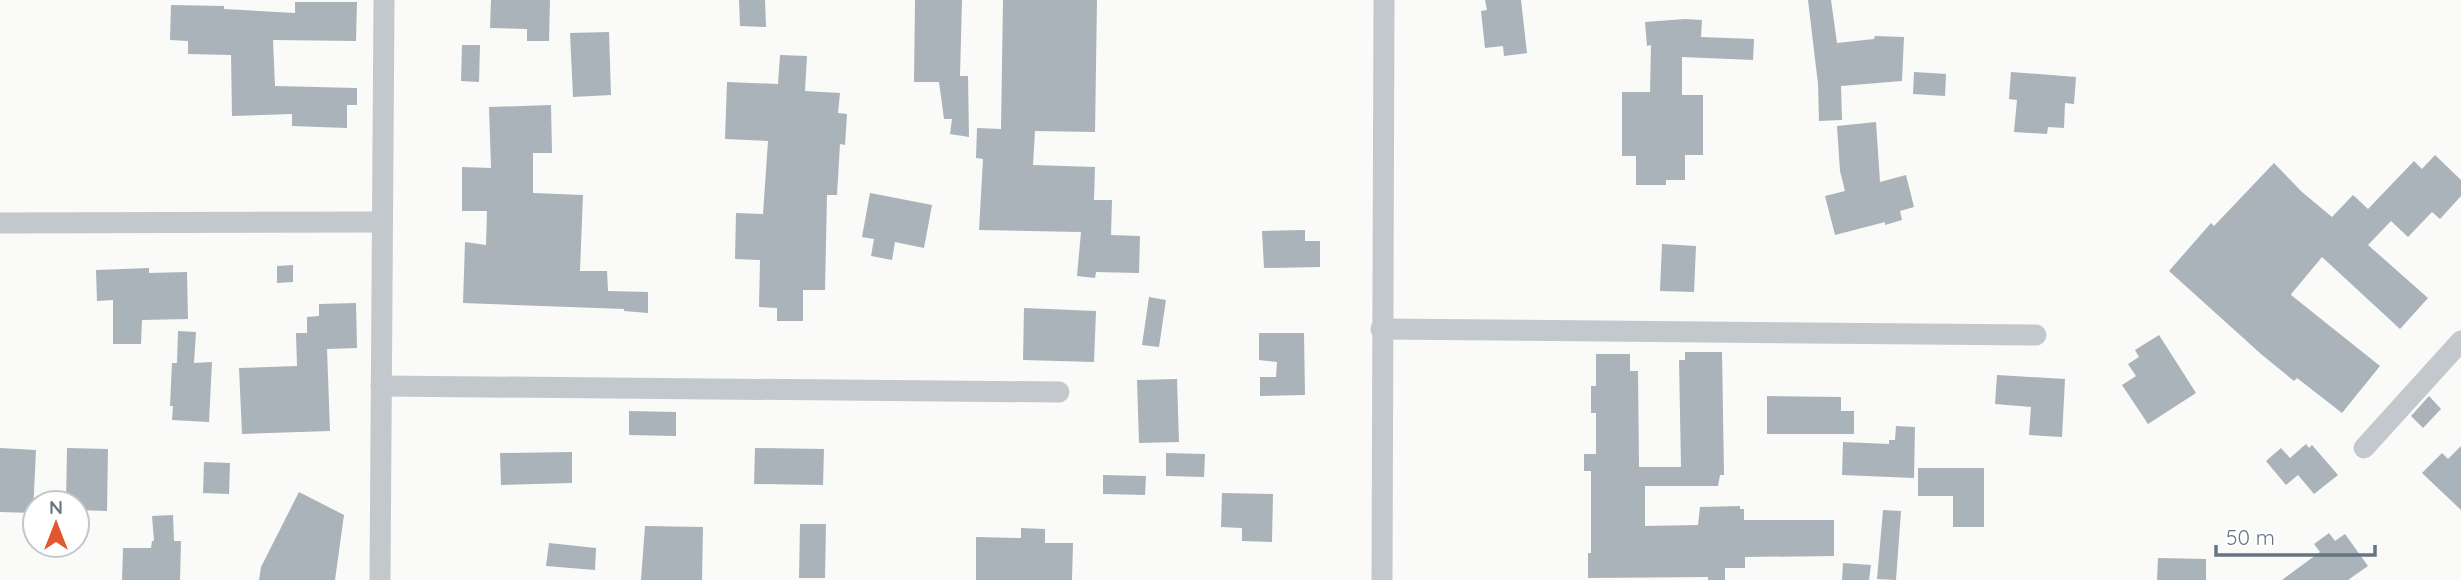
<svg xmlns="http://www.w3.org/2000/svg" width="2461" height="580" font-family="Quicksand,sans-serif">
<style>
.building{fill:#aab3b9}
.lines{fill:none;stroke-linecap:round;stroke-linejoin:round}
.minor{stroke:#c3c8cc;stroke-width:21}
</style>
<rect width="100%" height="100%" fill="#fafaf8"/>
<g class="building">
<polygon points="491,0 550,0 549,41 527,41 527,29 490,28"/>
<polygon points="739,0 765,0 766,27 740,26"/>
<polygon points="915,0 962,0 960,76 968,76 969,137 950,134 952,119 944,119 939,82 914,82"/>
<polygon points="1003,0 1097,0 1095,132 1035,131 1033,165 1095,167 1094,200 1112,200 1111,235 1140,236 1139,273 1096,272 1095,278 1077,276 1081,232 979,230 983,159 976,158 977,128 1001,129"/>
<polygon points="1485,0 1521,0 1527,53 1504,56 1503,46 1485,48 1481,11 1487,10"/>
<polygon points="1808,0 1831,0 1837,43 1874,39 1875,36 1904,37 1902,81 1841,86 1842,120 1819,121 1818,84"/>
<polygon points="295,2 357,2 356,41 273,40 275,86 357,88 357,105 347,105 347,128 292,126 292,114 232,116 231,55 188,54 188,41 170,40 171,5 224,6 224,9 295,13"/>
<polygon points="1685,19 1702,20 1701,37 1754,39 1753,60 1682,57 1682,95 1703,95 1703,155 1685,155 1685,180 1666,180 1666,185 1636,185 1636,156 1622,156 1622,92 1650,92 1651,45 1647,46 1645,22"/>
<polygon points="609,32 611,95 573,97 570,33"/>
<polygon points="462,45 480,45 479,82 461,81"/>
<polygon points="780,55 807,56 805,91 840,93 838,113 847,114 845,145 840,144 837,195 827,195 825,290 803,290 803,321 777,321 777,308 759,307 760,260 735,259 736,213 763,214 768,141 725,139 727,82 778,84"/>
<polygon points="1914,72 1946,74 1945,96 1913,94"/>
<polygon points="2011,72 2076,77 2074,104 2065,103 2064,128 2048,127 2047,134 2014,132 2017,100 2009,99"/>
<polygon points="551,105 552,153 533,153 533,193 583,195 580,271 607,271 608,291 648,292 648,313 624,311 624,309 463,303 465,242 486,245 487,211 462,211 462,167 491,168 489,107"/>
<polygon points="1876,122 1880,182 1906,175 1914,207 1900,211 1902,220 1885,225 1885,222 1835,235 1825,196 1845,191 1840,171 1837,126"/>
<polygon points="2435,155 2461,180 2461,196 2440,219 2432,212 2408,237 2391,221 2368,245 2428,298 2400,329 2322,257 2292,293 2291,295 2380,366 2342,413 2297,378 2294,381 2261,354 2169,271 2211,223 2214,226 2274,163 2302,192 2332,217 2353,195 2368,209 2414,161 2422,169"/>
<polygon points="870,193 932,205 924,248 895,242 892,260 871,256 874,239 862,237"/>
<polygon points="1305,230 1305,241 1320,241 1320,267 1264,268 1262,231"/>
<polygon points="1662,244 1696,246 1694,292 1660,291"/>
<polygon points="293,265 293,282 277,283 277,266"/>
<polygon points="149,268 149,273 187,272 188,319 142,320 141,344 113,344 113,300 97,301 96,270"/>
<polygon points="1149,297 1166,300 1159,347 1142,345"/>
<polygon points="356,303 357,348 327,349 330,431 242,434 239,368 297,366 296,333 307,333 307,317 319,316 319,304"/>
<polygon points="1024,308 1096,311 1094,362 1023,360"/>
<polygon points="178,331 196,332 194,363 212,362 209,422 172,420 173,406 170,406 172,363 177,363"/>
<polygon points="1259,333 1304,333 1305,395 1260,396 1260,377 1276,377 1277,362 1259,360"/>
<polygon points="2159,335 2196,393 2148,424 2122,385 2136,376 2128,364 2139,357 2135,350"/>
<polygon points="1685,352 1722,352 1724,475 1720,475 1718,486 1645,486 1645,526 1698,525 1700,507 1740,506 1740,509 1744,509 1744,520 1834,520 1834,556 1745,557 1745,568 1725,568 1725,580 1708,580 1708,577 1588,578 1588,553 1591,553 1591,471 1584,471 1584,454 1596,454 1596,413 1591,413 1591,386 1596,386 1596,354 1630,354 1630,371 1638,371 1639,467 1681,467 1679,360 1685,360"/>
<polygon points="1997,375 2065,379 2062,437 2029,435 2031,407 1995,404"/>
<polygon points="1177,379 1179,442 1139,443 1137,380"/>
<polygon points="1767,396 1841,397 1841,411 1854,411 1854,434 1767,434"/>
<polygon points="2429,396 2441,409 2423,428 2411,416"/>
<polygon points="629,411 676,412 676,436 629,435"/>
<polygon points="1896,426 1915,427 1914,478 1842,475 1843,442 1889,444 1889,440 1895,440"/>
<polygon points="2306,444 2309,448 2312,445 2338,475 2314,494 2298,475 2286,485 2266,461 2281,448 2290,458"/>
<polygon points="2461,446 2461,510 2422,473 2442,453 2448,459"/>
<polygon points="0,448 36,450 33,513 0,512"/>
<polygon points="67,448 108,449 107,511 77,510 77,503 66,503"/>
<polygon points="755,448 824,449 823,485 754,484"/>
<polygon points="572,452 572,483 501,485 500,453"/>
<polygon points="1166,453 1205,454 1204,477 1166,476"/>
<polygon points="204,462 230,463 229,494 203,493"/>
<polygon points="1918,468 1984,468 1984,527 1953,527 1953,496 1918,496"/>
<polygon points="1103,475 1146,476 1145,495 1103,494"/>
<polygon points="299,492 344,515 335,580 259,580 261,567"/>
<polygon points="1222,493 1273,494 1272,542 1242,541 1242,528 1221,527"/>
<polygon points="1883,510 1901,511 1896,580 1877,579"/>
<polygon points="173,515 174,541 181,541 180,580 122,580 123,548 151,548 152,541 154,541 152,516"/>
<polygon points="800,524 826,524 825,578 799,578"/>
<polygon points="645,526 703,527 702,580 641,580"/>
<polygon points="1021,528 1045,529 1045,543 1073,543 1072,580 976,580 976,537 1021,538"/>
<polygon points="2329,533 2335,541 2345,534 2368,566 2348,580 2282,580 2320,552 2314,544"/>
<polygon points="549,543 596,548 595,570 546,566"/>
<polygon points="2158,558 2206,559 2206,580 2157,580"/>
<polygon points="1843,563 1871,565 1869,580 1842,580"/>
</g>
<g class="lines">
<g class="minor">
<polyline points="0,223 382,222"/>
<polyline points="1381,329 2036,335"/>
<polyline points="381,386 1059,392"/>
<polyline points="2364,448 2461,341"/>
<polyline points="380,580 384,0"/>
<polyline points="1382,580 1384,0"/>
</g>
</g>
<g transform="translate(56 524)"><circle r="33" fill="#ffffff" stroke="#c1c8cd" stroke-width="2"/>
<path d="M0-5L12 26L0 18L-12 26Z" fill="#e4572e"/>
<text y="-10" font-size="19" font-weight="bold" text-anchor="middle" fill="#657683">N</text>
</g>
<path d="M2216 545v10h159v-10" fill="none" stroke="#657683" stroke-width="3.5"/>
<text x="2226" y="545" font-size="21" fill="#657683" stroke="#ffffff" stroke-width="5" paint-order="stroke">50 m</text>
</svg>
